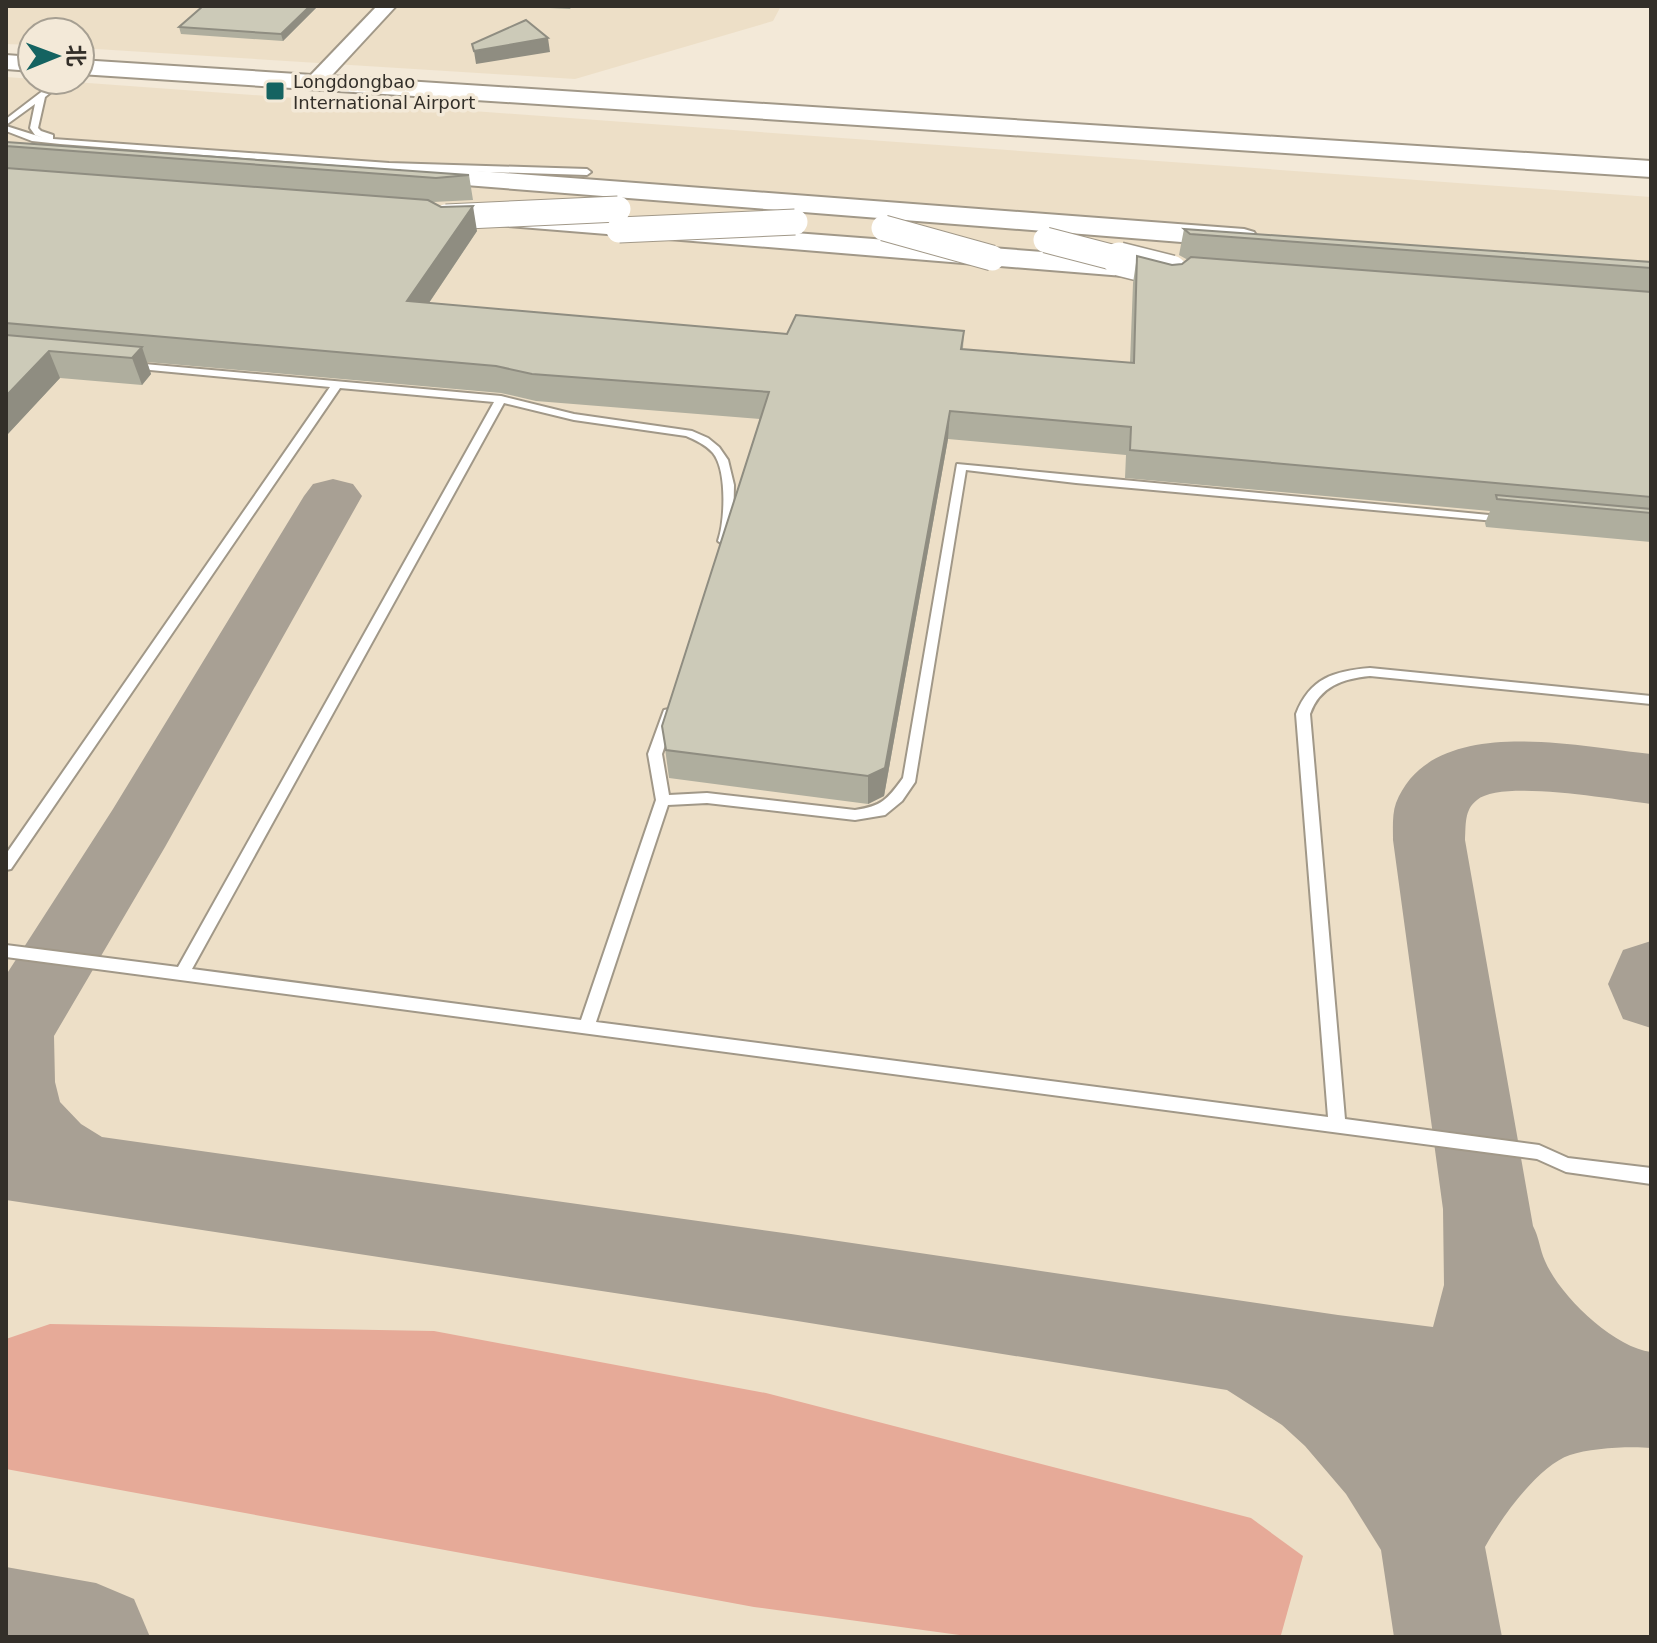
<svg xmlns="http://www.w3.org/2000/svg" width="1657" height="1643" font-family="'DejaVu Sans','Noto Sans SC',sans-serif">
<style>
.built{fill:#eddfc7}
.green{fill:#e6aa98}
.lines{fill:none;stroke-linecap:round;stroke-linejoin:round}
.taxiway{fill:#a8a094;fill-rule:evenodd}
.service-casing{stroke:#a19888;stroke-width:4}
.tertiary-casing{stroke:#a19888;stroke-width:4}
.primary-casing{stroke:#a19888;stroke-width:4}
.service{fill:#fff;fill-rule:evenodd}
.tertiary{fill:#fff;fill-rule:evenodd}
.primary{fill:#fff;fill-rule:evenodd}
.primary-bridge-far1-casing{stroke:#a19888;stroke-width:27;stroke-linecap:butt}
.primary-bridge-casing{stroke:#a19888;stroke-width:36;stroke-linecap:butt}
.primary-bridge-far1{stroke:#fff;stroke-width:25}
.primary-bridge{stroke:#fff;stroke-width:33}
.wall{fill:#afae9e}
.shaded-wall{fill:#8f8d81}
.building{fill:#cccab8;stroke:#8f8d81;stroke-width:2}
.poi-dot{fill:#146361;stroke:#f3e9d8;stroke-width:3}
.labels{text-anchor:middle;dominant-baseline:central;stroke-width:7;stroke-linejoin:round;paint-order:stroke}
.far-poi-label{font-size:18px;fill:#332f29;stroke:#f3e9d8;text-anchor:start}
</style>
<rect width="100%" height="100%" fill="#f3e9d8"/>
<g class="built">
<polygon points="6,6 781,6 773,21 575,79 80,48 80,32 32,32 32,45 6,44"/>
<polygon points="6,77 1651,197 1651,1637 6,1637"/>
</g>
<polygon class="green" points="50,1324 434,1331 766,1393 1251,1518 1303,1556 1281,1635 1277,1637 974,1637 754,1607 6,1469 6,1339"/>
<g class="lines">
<g class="taxiway">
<path d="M333 479 353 484 362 496 165 847 54 1036 55 1082 60 1102 81 1124 102 1137 791 1234 1338 1315 1433 1327 1444 1285 1443 1209 1393 840C1393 829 1392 814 1396 803 1432 712 1577 747 1651 754V804C1615 800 1502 779 1477 800 1464 810 1466 825 1465 840L1533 1226C1539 1237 1540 1250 1545 1261 1560 1296 1613 1347 1651 1352V1448C1630 1446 1590 1448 1570 1455 1538 1466 1501 1518 1485 1547L1502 1637H1394L1381 1550 1346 1494 1305 1446 1282 1425 1227 1390 791 1320 6 1200V975L113 809 304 496 313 484Z"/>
<polygon points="1651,941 1651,1028 1623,1019 1608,984 1623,950"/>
<polygon points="6,1567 96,1583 134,1599 150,1637 6,1637"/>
</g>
<g class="service-casing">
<g id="service">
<polygon points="57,80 66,80 45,97 38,128 41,131 53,135 53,139 389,163 587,169 591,172 587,175 389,169 60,144 32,141 6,131 6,126 44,138 35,135 30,128 35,104 6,125 6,119"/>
<path d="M133 363 501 396 574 414 692 431 708 438 719 447 728 460 734 485 733 531 730 541 724 545 718 541C725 520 727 470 713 453 705 444 695 440 686 436L574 420 504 403 192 969 581 1020 656 800 648 754 664 710 669 709 676 713 662 754 669 795 707 793 855 810C882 806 887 800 903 778L957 464 1510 517V521L1506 522 1076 483 966 470 915 782 902 801 885 815 855 820 707 803 668 805 596 1022 1328 1117 1296 714C1310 678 1334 671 1370 668L1651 696V704L1370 676C1342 679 1320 686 1310 714L1345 1119 1539 1145 1568 1158 1651 1168V1184L1566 1172 1537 1159 6 957V945L178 967 494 402 340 388 11 869 6 870V854L330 387 129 368V364Z"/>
</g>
</g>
<g class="tertiary-casing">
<polygon id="tertiary" points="377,6 396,6 322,86 308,86 305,82 308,78"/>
</g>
<g class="primary-casing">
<g id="primary">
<polygon points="6,55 32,57 32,71 6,69"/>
<polygon points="80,60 1651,161 1651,177 80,74"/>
<polygon points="411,166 1244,229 1254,232 1258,238 1254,244 1244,247 402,180 398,174 402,168"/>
<polygon points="507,211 1148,260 1158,263 1163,269 1158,275 1148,278 497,225 493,219 497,213"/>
</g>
</g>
<use href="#service" class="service"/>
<use href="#tertiary" class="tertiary"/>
<use href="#primary" class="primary"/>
<g class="primary-bridge-far1-casing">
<g id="primary-bridge-far1">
<polyline points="446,217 618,209"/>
<polyline points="884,228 992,258"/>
<polyline points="619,230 795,222"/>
<polyline points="1046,240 1127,261"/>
</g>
</g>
<g class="primary-bridge-casing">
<polyline id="primary-bridge" points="1119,259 1171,272"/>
</g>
<use href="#primary-bridge-far1" class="primary-bridge-far1"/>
<use href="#primary-bridge" class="primary-bridge"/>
</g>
<g class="wall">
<polygon points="203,6 318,6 283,41 181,34 179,27"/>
<polygon points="508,6 572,6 570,9"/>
<polygon points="6,142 469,175 473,200 433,202 477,231 429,303 787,334 964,331 963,349 1130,363 1133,283 1137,256 1172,265 1182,264 1188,260 1179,255 1184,229 1651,262 1651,542 1486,527 1485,523 1490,511 1125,478 1126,455 948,439 884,796 868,804 669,778 662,726 760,419 536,401 501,393 147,362 151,374 142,385 60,378 6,436"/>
</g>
<g class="shaded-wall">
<polygon points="310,6 318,6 283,41 281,34"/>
<polygon points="548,38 550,52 476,64 474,51"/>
<polygon points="473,206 477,231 412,328 407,301"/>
<polygon points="142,347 151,374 142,385 132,358"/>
<polygon points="49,351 60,378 6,436 6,396"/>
<polygon points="950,411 948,439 884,796 868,804 868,776"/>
</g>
<g class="building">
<polygon points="203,6 310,6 281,34 179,27"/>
<polygon points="526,20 548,38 474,51 472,44"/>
<polygon points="6,142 469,175 436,178 6,146"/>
<polygon points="6,168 428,200 441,207 473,206 407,301 787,334 796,315 964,331 961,349 1134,363 1137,256 1172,265 1182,264 1191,257 1651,292 1651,497 1130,450 1131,427 950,411 885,768 868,776 666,750 662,726 769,392 532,374 496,366 6,323"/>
<polygon points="1184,229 1651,262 1651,268 1190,234"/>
<polygon points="6,335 142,347 132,358 49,351 6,396"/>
<polygon points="1496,495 1651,509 1651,513 1497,499"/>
</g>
<rect class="poi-dot" x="265" y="81" width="20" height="20" rx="4"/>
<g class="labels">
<g class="far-poi-label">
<text x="293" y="81">Longdongbao<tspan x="293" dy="21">International Airport</tspan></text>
</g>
</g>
<rect width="1657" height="1643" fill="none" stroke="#332f29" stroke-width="16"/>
<g transform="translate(56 56) rotate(89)"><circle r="38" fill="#f3e9d8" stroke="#a69f92" stroke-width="2"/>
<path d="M0-6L14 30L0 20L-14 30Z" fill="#146361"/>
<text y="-12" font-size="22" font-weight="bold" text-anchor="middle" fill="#332f29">北</text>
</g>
</svg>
